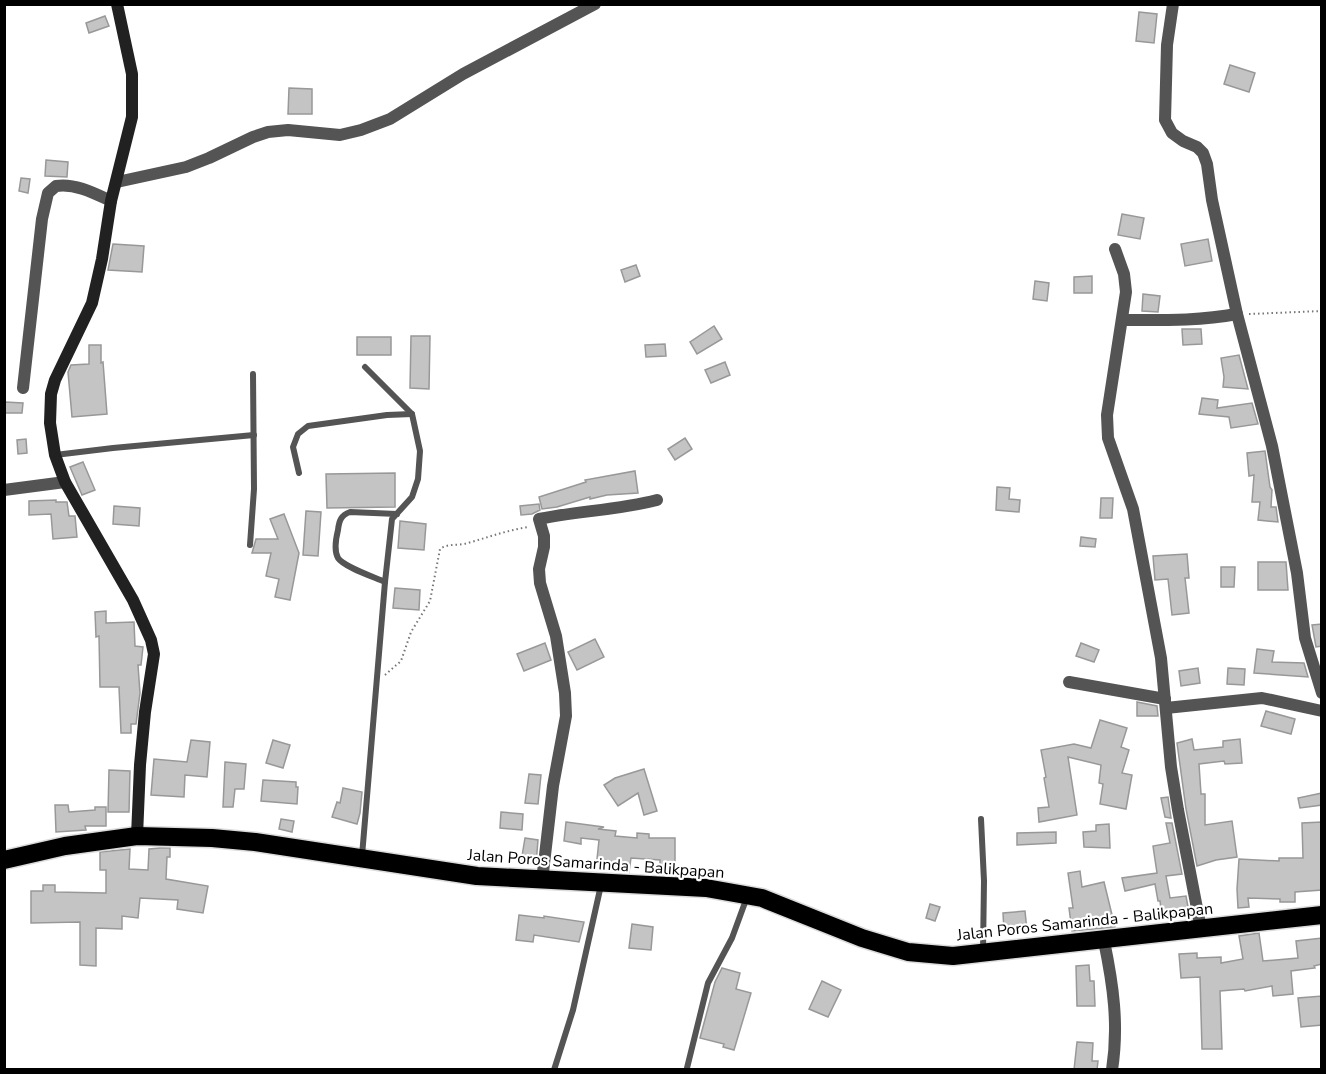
<svg xmlns="http://www.w3.org/2000/svg" width="1326" height="1074" font-family="'Nunito Sans',sans-serif">
<style>
.building{fill:#c4c4c4;stroke:#989898;stroke-width:1.5}
.lines{fill:none;stroke-linecap:round;stroke-linejoin:round}
.highway-casing{stroke:#dbdbdb;stroke-width:21}
.path{stroke:#767676;stroke-width:2;stroke-dasharray:1.5 3;stroke-linecap:butt}
.lane{stroke:#545454;stroke-width:6}
.street{stroke:#545454;stroke-width:12}
.secondary{stroke:#212121;stroke-width:12}
.highway{stroke:#000;stroke-width:18}
.labels{text-anchor:middle;dominant-baseline:central;stroke-width:4.5;stroke-linejoin:round;paint-order:stroke}
.street-label{font-size:16px;fill:#000;stroke:#fff}
</style>
<rect width="100%" height="100%" fill="#fff"/>
<g class="building">
<polygon points="1139,12 1157,14 1154,43 1136,41"/>
<polygon points="105,16 109,26 89,33 86,23"/>
<polygon points="1230,65 1255,73 1249,92 1224,84"/>
<polygon points="289,88 312,89 312,114 288,114"/>
<polygon points="46,160 68,162 67,177 45,176"/>
<polygon points="21,178 30,179 28,193 19,191"/>
<polygon points="1122,214 1144,218 1140,239 1118,235"/>
<polygon points="1208,239 1212,261 1185,266 1181,244"/>
<polygon points="113,244 144,246 142,272 108,270"/>
<polygon points="636,265 640,276 625,282 621,270"/>
<polygon points="1092,276 1092,293 1074,293 1074,277"/>
<polygon points="1035,281 1049,283 1047,301 1033,299"/>
<polygon points="1143,294 1160,296 1158,312 1142,311"/>
<polygon points="714,326 722,339 697,354 690,342"/>
<polygon points="1182,329 1201,329 1202,344 1183,345"/>
<polygon points="411,336 430,336 429,389 410,388"/>
<rect x="357" y="337" width="34" height="18"/>
<polygon points="665,344 666,356 646,357 645,345"/>
<polygon points="89,345 101,345 101,363 103,362 107,414 72,417 68,372 71,365 89,364"/>
<polygon points="1239,355 1248,389 1223,387 1224,377 1221,358"/>
<polygon points="725,362 730,375 711,383 705,370"/>
<polygon points="1202,398 1218,400 1217,408 1252,403 1258,424 1231,428 1229,417 1199,414"/>
<polygon points="5,402 23,403 22,413 4,413"/>
<polygon points="685,438 692,449 675,460 668,449"/>
<polygon points="26,439 27,453 18,454 17,440"/>
<polygon points="1265,451 1270,487 1272,490 1271,507 1276,507 1278,522 1258,520 1260,502 1252,502 1254,475 1249,476 1247,453"/>
<polygon points="83,462 95,490 82,495 70,467"/>
<polygon points="635,471 638,493 607,495 590,499 590,497 557,507 542,509 539,497 586,482 585,480"/>
<polygon points="395,473 395,507 327,508 326,474"/>
<polygon points="997,487 1010,488 1009,499 1020,500 1019,512 996,510"/>
<polygon points="1101,498 1113,498 1112,518 1100,518"/>
<polygon points="56,500 56,502 67,502 69,516 75,516 77,537 53,539 51,514 29,515 29,501"/>
<polygon points="539,504 540,510 532,514 521,515 520,506"/>
<polygon points="114,506 140,508 139,526 113,524"/>
<polygon points="306,511 321,512 318,556 303,555"/>
<polygon points="284,514 299,553 290,600 275,597 279,579 266,576 271,553 252,553 256,539 278,539 270,519"/>
<polygon points="400,521 426,524 424,550 398,548"/>
<polygon points="1081,537 1096,539 1095,547 1080,546"/>
<polygon points="1187,554 1189,578 1185,578 1189,613 1172,615 1168,579 1155,580 1153,556"/>
<polygon points="1258,562 1286,562 1288,590 1258,590"/>
<polygon points="1221,567 1235,567 1234,587 1221,587"/>
<polygon points="395,588 420,590 419,610 393,608"/>
<polygon points="106,611 106,623 134,622 135,646 143,647 141,665 138,665 140,693 136,724 131,724 131,733 121,733 119,687 100,687 99,636 96,637 95,612"/>
<polygon points="1322,624 1322,646 1316,647 1312,625"/>
<polygon points="595,639 604,657 577,670 568,652"/>
<polygon points="545,643 551,660 524,671 517,654"/>
<polygon points="1081,643 1099,650 1094,662 1076,656"/>
<polygon points="1257,649 1274,651 1272,662 1304,663 1308,677 1254,673"/>
<polygon points="1198,668 1200,683 1181,686 1179,671"/>
<polygon points="1228,668 1245,669 1244,685 1227,684"/>
<polygon points="1137,702 1157,706 1158,716 1137,716"/>
<polygon points="1266,711 1295,719 1291,734 1261,726"/>
<polygon points="1100,720 1127,728 1121,747 1129,750 1122,773 1132,775 1126,809 1100,804 1103,784 1099,783 1101,765 1068,757 1077,815 1039,822 1038,808 1049,807 1044,778 1046,777 1041,750 1074,744 1091,748"/>
<polygon points="1192,739 1194,750 1223,747 1223,741 1240,739 1242,763 1225,764 1224,761 1199,764 1201,794 1205,794 1205,825 1232,821 1237,857 1216,860 1197,866 1186,809 1177,743"/>
<polygon points="191,740 210,742 207,777 185,775 184,797 151,795 154,759 187,762"/>
<polygon points="273,740 290,745 283,768 266,763"/>
<polygon points="225,762 246,764 244,789 235,789 233,807 223,807"/>
<polygon points="644,769 657,811 644,815 638,793 618,806 604,785 615,778"/>
<polygon points="109,770 130,771 129,812 108,812"/>
<polygon points="529,774 541,775 538,804 525,803"/>
<polygon points="263,780 296,782 296,787 298,787 297,804 261,801"/>
<polygon points="343,788 362,792 360,813 357,824 332,817 337,802 340,803"/>
<polygon points="1322,793 1322,805 1300,808 1298,798"/>
<polygon points="1168,797 1171,818 1165,817 1161,798"/>
<polygon points="55,805 68,805 69,812 95,810 95,807 106,807 106,826 85,826 86,830 56,832"/>
<polygon points="501,812 523,814 522,830 500,828"/>
<polygon points="281,819 294,821 292,832 279,829"/>
<polygon points="566,822 604,827 598,829 616,831 615,836 637,838 637,833 649,834 649,838 675,838 675,867 660,866 660,860 631,858 629,872 609,869 611,861 597,859 599,840 581,838 581,844 564,841"/>
<polygon points="1322,822 1322,890 1295,892 1295,902 1280,902 1280,899 1248,898 1249,907 1238,908 1237,889 1239,859 1279,861 1279,858 1303,858 1302,823"/>
<polygon points="1166,823 1172,823 1182,874 1166,876 1170,898 1186,896 1189,912 1174,913 1175,917 1162,918 1160,901 1158,901 1155,884 1125,891 1122,878 1157,873 1153,846 1170,843"/>
<polygon points="1109,824 1110,848 1084,847 1083,832 1096,831 1096,825"/>
<polygon points="1056,832 1056,843 1017,845 1017,833"/>
<polygon points="525,838 538,840 536,864 521,862"/>
<polygon points="160,848 170,848 170,857 167,857 166,879 208,886 203,913 177,909 178,900 140,898 138,918 122,916 122,929 96,928 96,966 80,965 80,922 31,923 31,891 43,891 43,885 55,885 55,892 106,893 106,870 100,870 100,852 130,849 129,869 148,870 149,849"/>
<polygon points="1080,871 1082,887 1104,882 1115,927 1072,931 1069,908 1073,908 1068,873"/>
<polygon points="930,904 940,907 935,921 926,918"/>
<polygon points="1025,911 1027,931 1004,932 1003,913"/>
<polygon points="519,915 544,918 544,916 584,922 579,942 534,935 533,942 516,940"/>
<polygon points="632,924 653,927 651,950 629,948"/>
<polygon points="1259,933 1263,961 1298,958 1296,941 1322,938 1322,964 1314,966 1315,968 1291,971 1293,994 1273,996 1272,986 1245,991 1244,989 1220,991 1222,1049 1202,1049 1200,977 1181,978 1179,954 1197,953 1197,958 1221,957 1221,963 1243,959 1239,936"/>
<polygon points="1089,965 1090,981 1094,981 1095,1006 1077,1006 1076,966"/>
<polygon points="722,968 740,973 736,989 751,993 734,1050 723,1047 724,1044 700,1038 715,982"/>
<polygon points="822,981 841,990 828,1017 809,1009"/>
<polygon points="1322,996 1322,1025 1301,1027 1298,998"/>
<polygon points="1077,1042 1093,1043 1092,1061 1098,1061 1097,1070 1074,1070"/>
</g>
<g class="lines">
<g class="highway-casing">
<polyline id="highway" points="4,860 65,846 137,836 212,838 255,842 477,876 706,888 762,898 862,938 908,952 953,956 1322,915"/>
</g>
<g class="path">
<polyline points="1249,314 1322,311"/>
<path d="M385 675 401 661 411 632 430 601 440 549C448 543 459 546 468 543 489 537 508 530 529 527"/>
</g>
<g class="lane">
<polyline points="55,455 113,448 254,435"/>
<polyline points="299,473 293,447 298,434 308,426 387,415 412,414"/>
<polyline points="250,545 254,489 253,374"/>
<path d="M385 582C374 577 344 567 338 558 334 551 336 538 338 530 339 521 341 515 350 512L397 514"/>
<polyline points="981,819 984,881 983,951"/>
<polyline points="362,856 385,582 392,519 412,497 418,479 420,451 412,414 365,367"/>
<polyline points="687,1068 708,983 732,938 747,897"/>
<polyline points="554,1070 573,1010 601,885"/>
</g>
<g class="street">
<polyline points="1173,4 1167,45 1165,120 1172,133 1183,141 1197,147 1203,153 1207,164 1212,200 1237,314 1272,446 1297,573 1305,638 1322,693"/>
<polyline points="117,182 186,167 209,158 253,137 268,132 288,130 340,135 361,130 390,119 463,74 595,4"/>
<polyline points="1115,249 1124,274 1126,292 1107,415 1108,438 1133,509 1161,658 1171,767 1178,810 1201,929"/>
<path d="M1123 320C1161 320 1199 321 1237 314"/>
<path d="M23 388 42 219 48 193 56 186C75 183 94 193 111 201"/>
<polyline points="4,490 65,482"/>
<polyline points="1069,682 1165,699"/>
<polyline points="1166,708 1262,698 1322,711"/>
<path d="M542 881 553 786 566 716 565 693 556 636 540 583 539 569 544 547V536L539 519C578 511 618 510 657 500"/>
<path d="M1104 941C1113 984 1119 1025 1112 1070"/>
</g>
<polyline class="secondary" points="117,4 132,74 132,117 111,201 102,259 92,303 55,380 51,394 50,423 55,455 65,482 133,600 151,640 154,654 145,712 140,765 137,836"/>
<use href="#highway" class="highway"/>
</g>
<g class="labels">
<g class="street-label">
<text transform="translate(596 864) rotate(4)">Jalan Poros Samarinda - Balikpapan</text>
<text transform="translate(1085 922) rotate(-6)">Jalan Poros Samarinda - Balikpapan</text>
</g>
</g>
<rect width="1326" height="1074" fill="none" stroke="#000000" stroke-width="12"/>
</svg>
